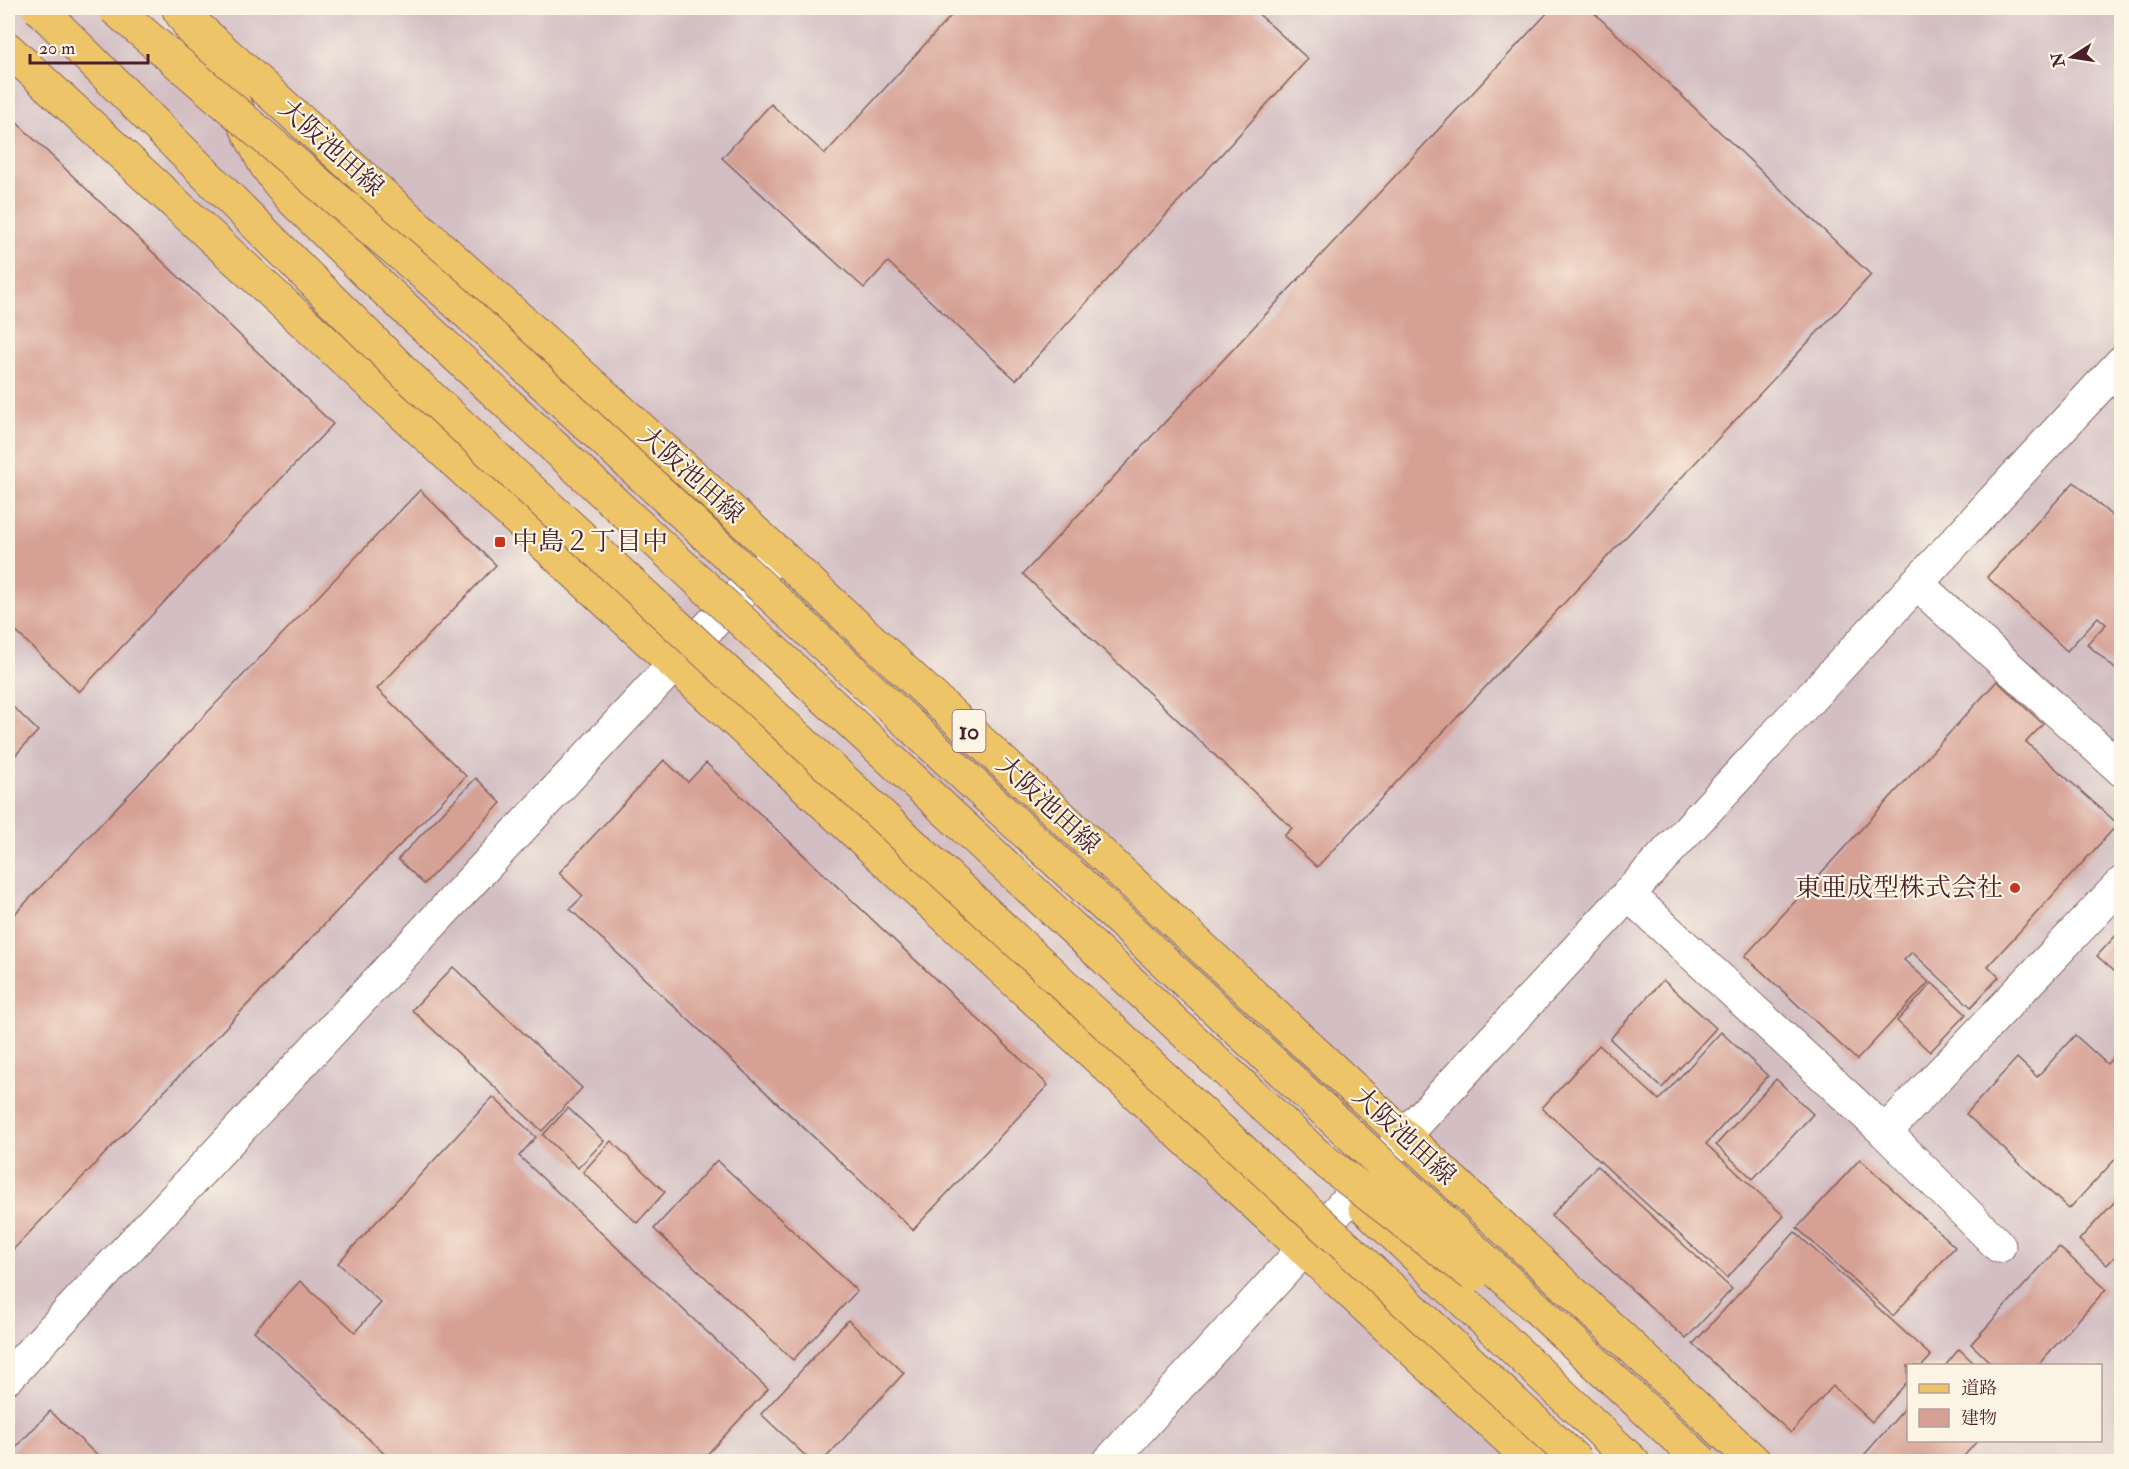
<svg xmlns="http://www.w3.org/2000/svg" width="2129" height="1469" font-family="'IM FELL Double Pica','Noto Serif JP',serif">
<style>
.industrial{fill:#d2bec3;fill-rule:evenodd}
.building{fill:#d6a094}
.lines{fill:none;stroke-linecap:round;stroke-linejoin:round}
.minor-casing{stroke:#84625e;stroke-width:35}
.major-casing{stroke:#84625e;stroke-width:35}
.highway-casing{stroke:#84625e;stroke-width:35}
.minor{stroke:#fff;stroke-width:33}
.major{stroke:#eec469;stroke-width:33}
.highway{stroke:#eec469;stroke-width:33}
.highway-bridge-casing{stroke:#84625e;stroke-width:35;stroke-linecap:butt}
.highway-bridge{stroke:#eec469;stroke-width:33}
.poi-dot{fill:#c8321e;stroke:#fcf5e5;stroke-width:2}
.labels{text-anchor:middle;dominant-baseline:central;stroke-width:4.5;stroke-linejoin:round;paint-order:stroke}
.shield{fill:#fcf5e5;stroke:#7f5f63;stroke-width:1.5}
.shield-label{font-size:24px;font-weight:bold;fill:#4a1f2b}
.street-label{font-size:26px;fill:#4a1f2b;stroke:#fcf5e5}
.poi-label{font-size:26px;fill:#4a1f2b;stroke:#fcf5e5;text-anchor:start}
</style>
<rect width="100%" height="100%" fill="#fcf5e5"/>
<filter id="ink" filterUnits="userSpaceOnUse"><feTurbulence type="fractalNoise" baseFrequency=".0167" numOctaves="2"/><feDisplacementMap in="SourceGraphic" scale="12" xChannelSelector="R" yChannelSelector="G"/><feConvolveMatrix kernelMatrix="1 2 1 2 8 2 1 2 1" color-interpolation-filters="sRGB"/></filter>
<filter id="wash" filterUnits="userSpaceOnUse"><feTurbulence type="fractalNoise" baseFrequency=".008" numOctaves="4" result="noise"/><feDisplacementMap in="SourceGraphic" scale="24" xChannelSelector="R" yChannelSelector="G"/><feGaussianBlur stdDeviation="1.35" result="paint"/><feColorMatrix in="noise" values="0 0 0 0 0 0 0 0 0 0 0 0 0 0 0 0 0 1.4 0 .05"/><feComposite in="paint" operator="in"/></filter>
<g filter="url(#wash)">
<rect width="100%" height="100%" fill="#f0dfbe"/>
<path class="industrial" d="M8 8H2121V1461H8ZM1908 1366H2100V1440H1908Z"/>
<g id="blocks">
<g class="building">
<polygon points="958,8 1252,8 1308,59 1016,380 888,262 864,288 722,158 771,104 825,154"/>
<polygon points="1552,8 1589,8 1871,275 1317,867 1284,836 1292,828 1023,574"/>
<polygon points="13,119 333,424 79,692 8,624 8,124"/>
<polygon points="2074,482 2122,525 2122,675 2087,644 2106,624 2098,617 2067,651 1987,577"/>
<polygon points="420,490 496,565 377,689 466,776 8,1255 8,921"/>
<polygon points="1997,681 2043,724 2026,742 2118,824 1988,966 1999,977 1971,1007 1912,952 1904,960 1929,982 1857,1060 1745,956"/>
<polygon points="8,702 38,731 8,763"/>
<polygon points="664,760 688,782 706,763 1048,1085 913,1230 570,909 583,896 559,873"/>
<polygon points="476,778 501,803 424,884 398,859"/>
<polygon points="2122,929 2122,978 2097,956"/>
<polygon points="453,967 582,1088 542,1131 412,1010"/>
<polygon points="1663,980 1716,1028 1662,1088 1610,1039"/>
<polygon points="1932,983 1966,1014 1930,1052 1897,1021"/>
<polygon points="1721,1032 1768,1076 1706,1144 1784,1216 1727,1278 1542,1108 1599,1045 1659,1100"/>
<polygon points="2075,1035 2107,1064 2122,1048 2122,1152 2069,1209 1966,1114 2017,1058 2037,1077"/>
<polygon points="1776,1079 1813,1114 1753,1179 1716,1145"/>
<polygon points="493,1097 536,1137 519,1156 768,1389 700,1462 393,1462 254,1331 300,1281 355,1332 381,1303 338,1263"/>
<polygon points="568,1108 604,1141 578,1168 543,1135"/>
<polygon points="611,1141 665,1192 637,1223 583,1172"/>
<polygon points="1860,1159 1955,1247 1893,1316 1797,1228"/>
<polygon points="717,1160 857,1291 793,1360 654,1229"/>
<polygon points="1597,1166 1732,1289 1686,1339 1551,1216"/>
<polygon points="2122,1194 2122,1249 2107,1265 2079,1240"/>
<polygon points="1795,1232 1931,1356 1922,1366 1908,1366 1908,1381 1872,1422 1833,1386 1791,1433 1693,1344"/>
<polygon points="2059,1247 2106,1289 2037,1366 1994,1366 1971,1344"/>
<polygon points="848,1320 904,1373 822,1462 812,1462 761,1414"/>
<polygon points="1959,1349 1977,1366 1945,1366"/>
<polygon points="1908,1405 1908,1440 1978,1440 1959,1462 1858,1462"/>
<polygon points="50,1411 104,1462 8,1462 8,1456"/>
</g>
</g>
</g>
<g filter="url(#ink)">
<use href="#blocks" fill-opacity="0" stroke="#84625e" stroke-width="1.5"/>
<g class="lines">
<g class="minor-casing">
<g id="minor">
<polyline points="1916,583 2122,770"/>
<polyline points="1628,894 1885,1132 2122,883"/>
<polyline points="1885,1132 1999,1246"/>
<polyline points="8,1377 778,553"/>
<polyline points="1109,1462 1303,1250 1404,1136 2122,362"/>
</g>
</g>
<g class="major-casing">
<g id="major">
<polyline points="195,25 778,553 1755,1462"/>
<polyline points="8,49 675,665 1533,1462"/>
</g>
</g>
<g class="highway-casing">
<g id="highway">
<polyline points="179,10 208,53 265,164 278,182 292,199 368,274"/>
<polyline points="1365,1207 1633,1462"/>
</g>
</g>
<use href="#minor" class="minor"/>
<use href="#major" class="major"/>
<use href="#highway" class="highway"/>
<g class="highway-bridge-casing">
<g id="highway-bridge">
<polyline points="39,8 407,375 1578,1462"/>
<polyline points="114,8 447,294 1702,1462"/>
<polyline points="368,274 1317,1155 1473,1275"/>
</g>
</g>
<use href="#highway-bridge" class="highway-bridge"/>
</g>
</g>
<g class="poi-dot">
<rect x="494" y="536" width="12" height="12" rx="3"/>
<circle cx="2015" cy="888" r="6"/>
</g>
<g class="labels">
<rect class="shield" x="952.5" y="710" width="33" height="42" rx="4.5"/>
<g class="shield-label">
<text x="969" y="731">10</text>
</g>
<g class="street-label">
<text transform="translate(331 148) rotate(42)">大阪池田線</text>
<text transform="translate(691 475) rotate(42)">大阪池田線</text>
<text transform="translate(1048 805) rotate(43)">大阪池田線</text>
<text transform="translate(1404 1136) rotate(43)">大阪池田線</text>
</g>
<g class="poi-label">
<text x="512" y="542">中島２丁目中</text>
<text x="2003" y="888" text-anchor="end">東亜成型株式会社</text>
</g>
</g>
<rect width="2129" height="1469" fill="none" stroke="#fcf5e5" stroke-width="30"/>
<rect x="1907" y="1364" width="195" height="78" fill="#fcf5e5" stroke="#b59f9b" stroke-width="1.5"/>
<rect x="1919" y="1384" width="30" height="9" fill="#eec469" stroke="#b59f9b" stroke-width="1.5"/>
<text x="1961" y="1394" font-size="18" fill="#4a1f2b">道路</text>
<rect x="1919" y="1409" width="30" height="18" fill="#d6a094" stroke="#b59f9b" stroke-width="1.5"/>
<text x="1961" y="1424" font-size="18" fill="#4a1f2b">建物</text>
<g transform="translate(2072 57) rotate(258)" stroke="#fcf5e5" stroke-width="4.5" paint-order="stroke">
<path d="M0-4.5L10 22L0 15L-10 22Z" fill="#4a1f2b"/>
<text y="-9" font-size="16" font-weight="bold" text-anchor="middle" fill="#4a1f2b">N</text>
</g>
<path d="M30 54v9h118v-9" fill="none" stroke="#4a1f2b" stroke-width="3"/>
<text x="39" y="54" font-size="18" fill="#4a1f2b" stroke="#fcf5e5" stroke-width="4.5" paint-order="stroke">20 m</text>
</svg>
